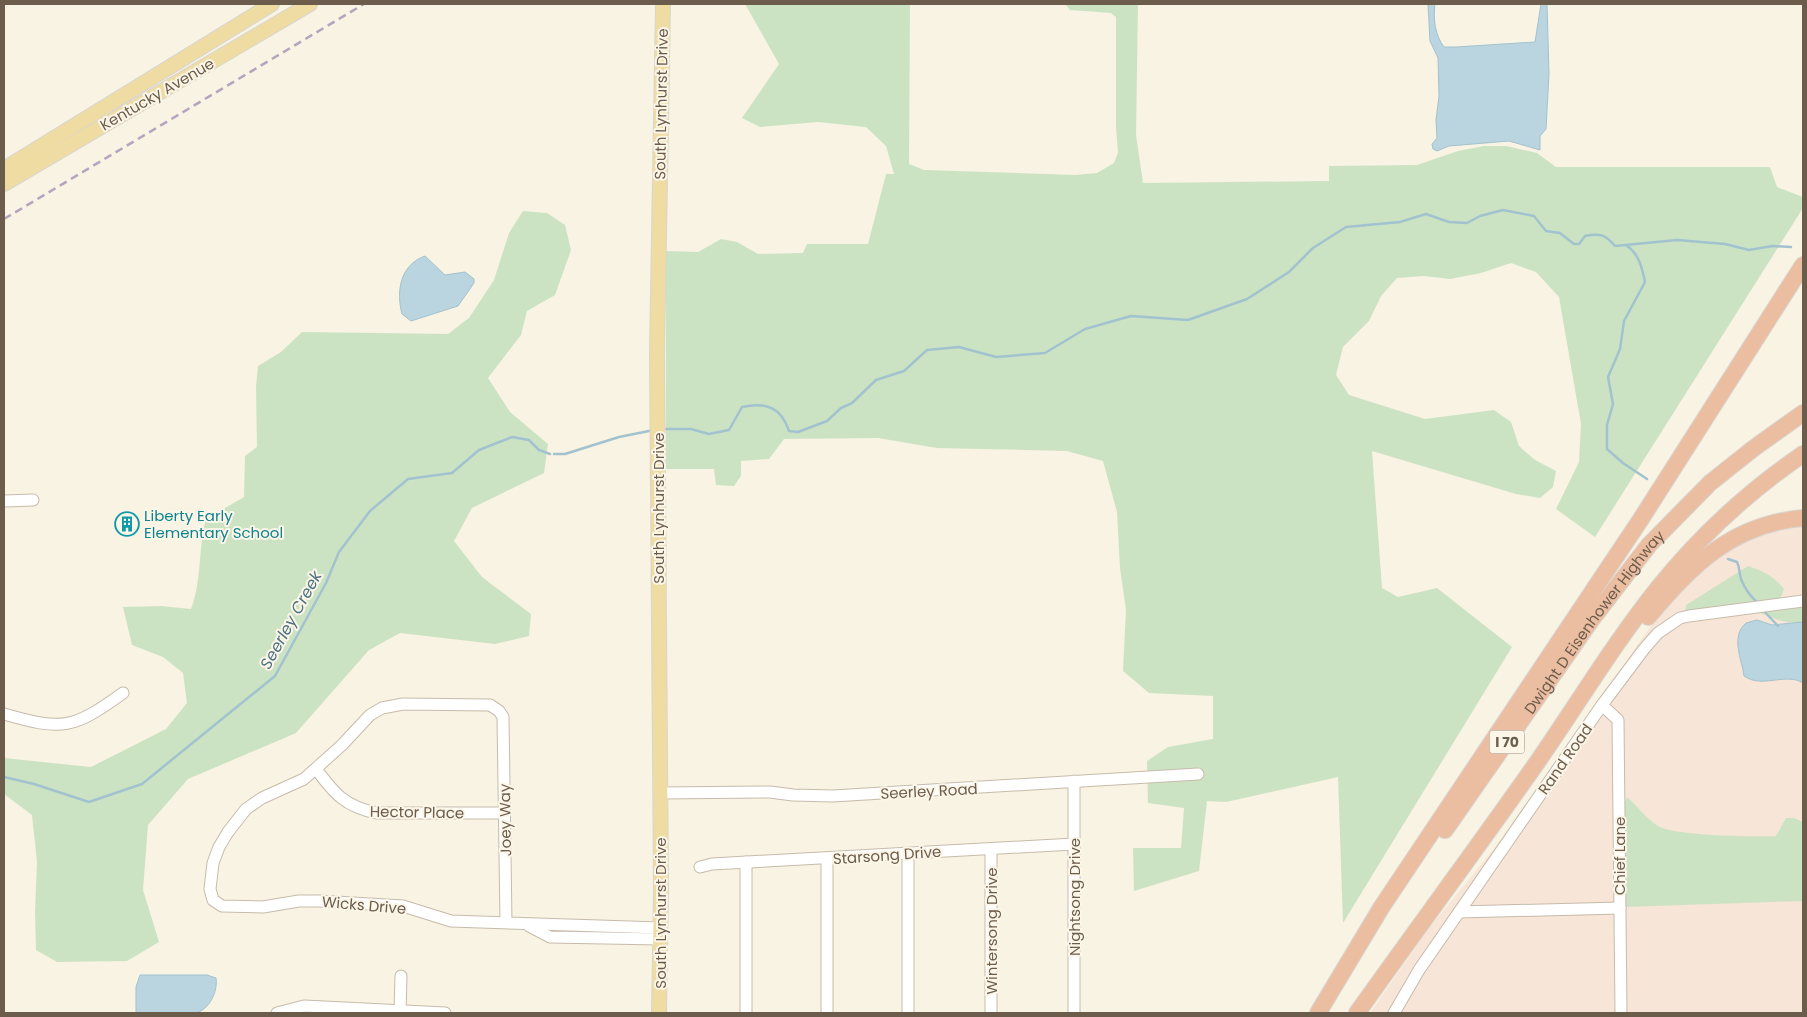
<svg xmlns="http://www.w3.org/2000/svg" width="1807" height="1017" font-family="Poppins,sans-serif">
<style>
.commercial{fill:#f7e5d7}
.green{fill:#cce3c3}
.water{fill:#bad5df;stroke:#a2c2cf}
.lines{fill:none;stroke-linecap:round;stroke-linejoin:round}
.stream{stroke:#a2c2cf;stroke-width:2.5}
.minor-casing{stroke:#c7bbab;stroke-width:13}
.major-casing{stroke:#d9d5d0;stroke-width:16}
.highway-casing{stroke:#d9d5d0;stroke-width:18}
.minor{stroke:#fff;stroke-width:11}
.major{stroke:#efdca3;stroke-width:14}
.highway{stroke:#ebbda1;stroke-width:16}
.rail{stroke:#b6a3bf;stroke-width:2.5;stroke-dasharray:8 5;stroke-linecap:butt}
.labels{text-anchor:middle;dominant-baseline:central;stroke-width:4;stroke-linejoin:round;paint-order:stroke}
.shield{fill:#fcf6e8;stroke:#978a7b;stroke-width:1}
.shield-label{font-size:14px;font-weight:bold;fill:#6c5c4c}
.street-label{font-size:15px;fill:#6c5c4c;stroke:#fcf6e8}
.culture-label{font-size:15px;fill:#0d838f;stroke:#fcf6e8;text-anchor:start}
.water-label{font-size:16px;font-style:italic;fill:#4c7383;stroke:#fcf6e8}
</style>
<rect width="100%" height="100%" fill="#f8f3e2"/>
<polygon class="commercial" points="1803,526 1803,1013 1370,1013 1430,927 1498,844 1653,623 1691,579 1730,547 1767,533"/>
<g class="green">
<polygon points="745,4 910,4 909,164 924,170 1075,175 1097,173 1114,163 1118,153 1116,127 1116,17 1111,13 1070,10 1065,4 1138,4 1136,135 1143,183 1329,181 1329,166 1417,165 1458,151 1484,146 1506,146 1537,153 1556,167 1770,167 1777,187 1803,197 1803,208 1595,537 1556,509 1579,462 1581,424 1559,297 1536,272 1511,263 1481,273 1450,279 1424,276 1397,278 1381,296 1369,321 1343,347 1336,375 1349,395 1425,419 1494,410 1511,422 1519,446 1535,460 1556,471 1553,487 1540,498 1516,494 1372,451 1382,588 1398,597 1437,588 1512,647 1343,923 1338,777 1226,802 1207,801 1199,871 1134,891 1133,848 1181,848 1184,808 1148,803 1147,761 1168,747 1213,739 1213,696 1149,693 1123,671 1126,610 1120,568 1117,512 1103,461 1067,451 937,448 878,438 784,439 769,459 741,461 741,476 734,486 716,485 714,469 666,469 666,251 698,252 721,239 737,242 758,254 803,253 807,244 868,244 886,174 894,174 886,146 866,127 818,122 760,127 742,118 779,64"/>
<path d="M523 211 547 213 565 225 571 250 555 295 527 311 521 335 488 378 510 412 548 444 544 473 472 508 454 541 482 577 531 614 529 636 495 644 400 633 369 650 296 733 188 779 148 825 143 890 159 942 127 961 57 962 36 950 35 913 37 862 32 815 4 794V758L91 767 166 729 187 703 183 673 163 657 132 645 123 607 161 606 191 609C202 581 198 549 206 519L244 497 245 456 257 447 256 387 258 366 281 352 302 332 448 334 469 318 494 280 509 233Z"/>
<path d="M1748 566C1763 571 1774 576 1784 589L1779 601 1685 612 1686 605Z"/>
<path d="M1803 606V622C1788 625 1772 618 1758 612Z"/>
<path d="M1627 797C1638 806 1645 818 1658 826 1674 836 1754 837 1776 836L1786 818H1794L1803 822V901L1624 907 1623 807Z"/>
</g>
<g class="water">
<path d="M1428 4H1435C1433 19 1435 35 1444 47H1456L1535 42 1541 4H1547L1549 74 1546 129 1540 136V150L1509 141 1449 146 1437 151 1433 149 1432 144 1437 138 1436 120 1439 96 1438 58 1430 41Z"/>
<path d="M425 256 445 275 465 272 474 279V283L458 306 411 321 402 314C396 291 400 265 425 256Z"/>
<path d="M1757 620 1772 625 1803 622V683C1786 672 1762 689 1744 676 1742 659 1730 637 1746 623Z"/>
<path d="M140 975H207L216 978C218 991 210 1009 196 1013 183 1017 151 1013 136 1013V987Z"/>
</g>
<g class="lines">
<g class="stream">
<path d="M1626 245C1639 254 1642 267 1645 282L1624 321 1620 349 1608 377 1613 404 1607 425V449L1623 463 1647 479"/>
<path d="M662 429H691L709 434 729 430 742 407C766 402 781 407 789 431L798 432 827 421 841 408 852 403 876 380 904 371 927 350 959 347 996 357 1045 353 1085 329 1131 316 1188 320 1247 299 1289 272 1313 248 1346 227 1400 222 1426 214 1449 222 1467 223 1480 216 1503 210 1534 216 1546 231 1560 233 1574 244H1579L1585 236C1599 233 1605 234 1615 246L1677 240 1725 244 1749 250 1772 246 1791 247"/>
<polyline points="554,454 565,454 619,437 654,430"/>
<path d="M1728 559 1737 562C1740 568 1739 572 1741 579 1744 587 1751 597 1758 603"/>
<polyline points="1763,610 1778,626"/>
<polyline points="4,777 34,784 89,802 142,784 275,676 326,583 339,552 370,511 408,479 452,473 479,450 512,437 529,440 539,450 550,454"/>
</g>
<g class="minor-casing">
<g id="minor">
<polyline points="4,501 33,500"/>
<polyline points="1602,705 1618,720 1621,1013"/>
<path d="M4 714C63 731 73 729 123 693"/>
<path d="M316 769C334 793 345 807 377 813H505"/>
<polyline points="1074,781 1074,1013"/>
<polyline points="660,793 770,792 793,795 833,796 1198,774"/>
<polyline points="991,849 991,1013"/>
<polyline points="908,854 908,1013"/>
<polyline points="827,859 827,1013"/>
<polyline points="700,867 712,864 1074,844"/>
<polyline points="1459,912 1620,908"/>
<polyline points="506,923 503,717 499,711 490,705 403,704 382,708 370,715 342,745 304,779 262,798 246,809 228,832 219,847 213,863 210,889 213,900 222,906 263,907 299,901 319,901 403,906 451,921 660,928"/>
<polyline points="529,926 550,937 660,939"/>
<polyline points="277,1013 304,1006 445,1013"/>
<polyline points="400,1013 401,976"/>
<polyline points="746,1013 746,862"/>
<polyline points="1394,1013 1419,970 1602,705 1644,649 1658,633 1680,618 1689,616 1803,601"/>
</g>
</g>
<g class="major-casing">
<g id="major">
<polyline points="4,169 272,4"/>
<polyline points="4,184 310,4"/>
<polyline points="659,1013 661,889 657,353 663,4"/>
</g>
</g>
<g class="highway-casing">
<g id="highway">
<path d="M1648 617C1692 565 1732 524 1803 518"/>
<path id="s1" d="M1445 830 1592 619 1649 545 1710 483 1754 448 1803 413"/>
<polyline points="1318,1013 1381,908 1641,519 1803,265"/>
<path d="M1357 1013C1416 930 1477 848 1536 764 1577 705 1614 643 1659 587 1700 536 1749 491 1803 454"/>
</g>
</g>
<use href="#minor" class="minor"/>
<use href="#major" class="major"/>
<use href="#highway" class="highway"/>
<polyline class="rail" points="4,219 364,4"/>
</g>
<defs>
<g id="building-ring" transform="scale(1.25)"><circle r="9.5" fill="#fcf6e8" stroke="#0f9aa8" stroke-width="1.5"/><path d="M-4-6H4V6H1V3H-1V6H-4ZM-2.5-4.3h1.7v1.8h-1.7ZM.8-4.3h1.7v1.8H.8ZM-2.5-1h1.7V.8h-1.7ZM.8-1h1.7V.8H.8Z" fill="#0f9aa8"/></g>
</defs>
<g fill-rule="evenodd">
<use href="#building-ring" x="127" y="524"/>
</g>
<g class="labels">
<rect class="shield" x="1489.5" y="730.5" width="35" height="23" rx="4"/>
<g class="shield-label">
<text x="1507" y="742">I 70</text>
</g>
<g class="street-label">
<text transform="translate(157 94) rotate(-30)">Kentucky Avenue</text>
<text transform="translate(661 104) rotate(-89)">South Lynhurst Drive</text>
<text transform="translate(658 508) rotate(-90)">South Lynhurst Drive</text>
<text stroke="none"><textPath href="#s1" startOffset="256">Dwight D Eisenhower Highway</textPath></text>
<text transform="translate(1565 759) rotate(-55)">Rand Road</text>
<text transform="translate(929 791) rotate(-3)">Seerley Road</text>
<text transform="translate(417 812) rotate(1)">Hector Place</text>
<text transform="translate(505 820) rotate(-91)">Joey Way</text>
<text transform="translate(887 855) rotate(-4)">Starsong Drive</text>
<text transform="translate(1619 856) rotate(-90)">Chief Lane</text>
<text transform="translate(1074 897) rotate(-90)">Nightsong Drive</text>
<text transform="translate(364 905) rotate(5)">Wicks Drive</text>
<text transform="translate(660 913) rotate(-90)">South Lynhurst Drive</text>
<text transform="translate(991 931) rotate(-90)">Wintersong Drive</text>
</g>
<g class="culture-label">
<text x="144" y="515">Liberty Early<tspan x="144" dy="17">Elementary School</tspan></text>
</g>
<g class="water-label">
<text transform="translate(291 620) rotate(-61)">Seerley Creek</text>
</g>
</g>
<rect width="1807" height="1017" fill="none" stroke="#6c5c4c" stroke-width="10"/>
</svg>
